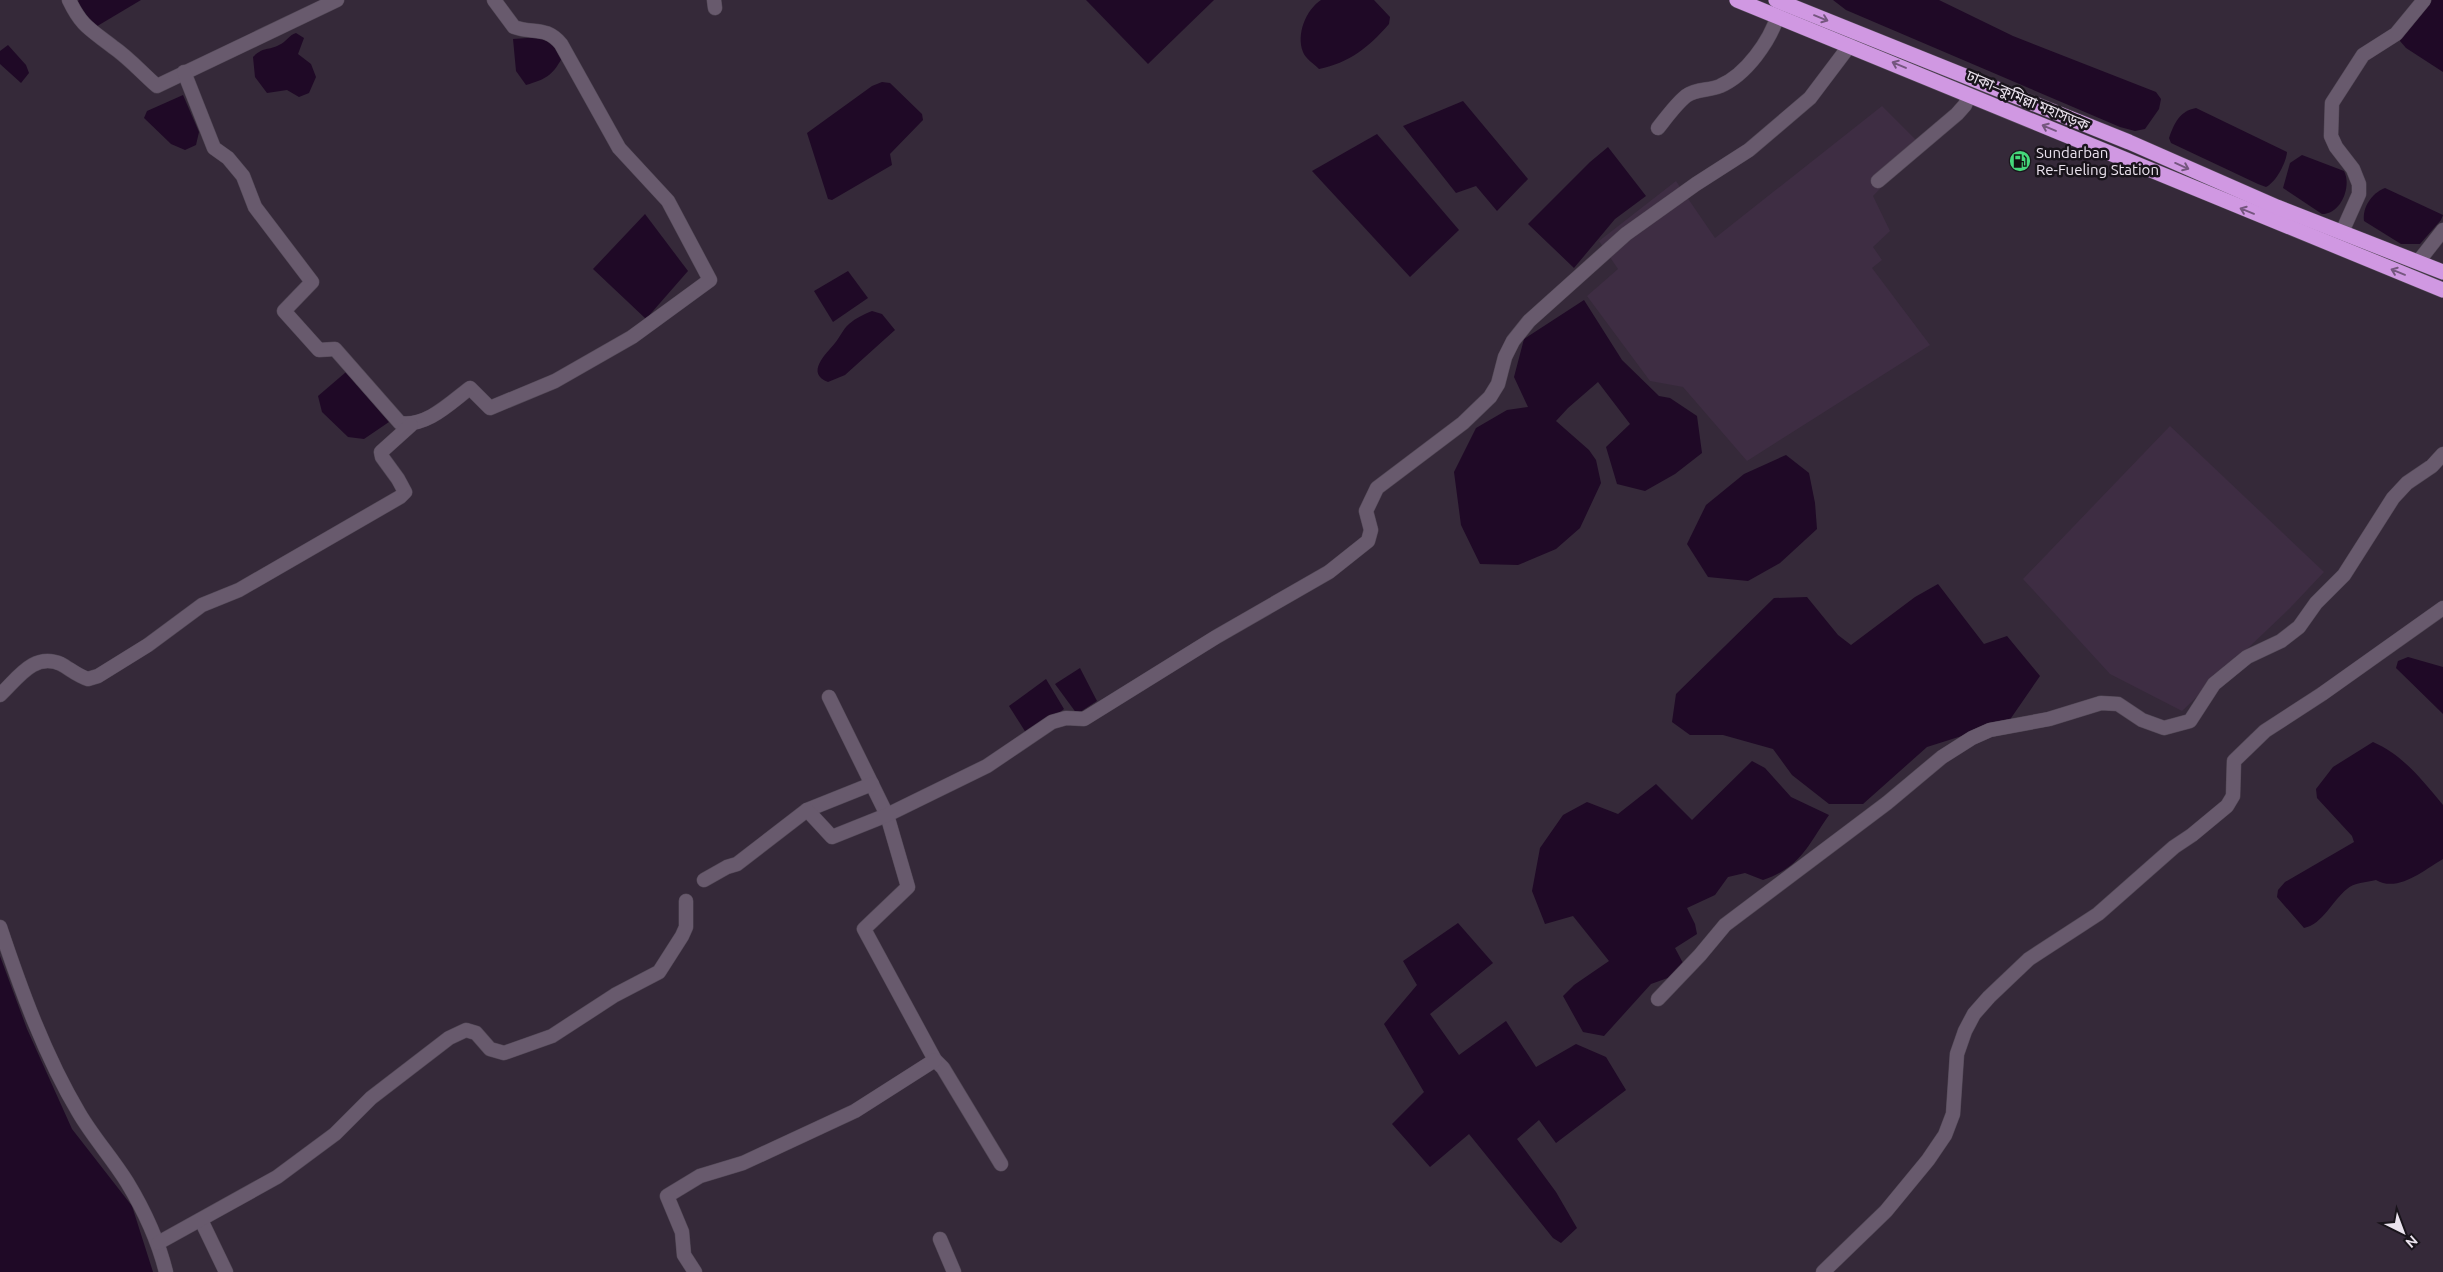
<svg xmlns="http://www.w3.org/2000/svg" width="2443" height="1272" font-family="Ubuntu,'Noto Sans Bengali',sans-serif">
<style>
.built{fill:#3e2d43}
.water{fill:#1f0926}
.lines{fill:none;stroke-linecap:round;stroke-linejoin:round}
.minor-casing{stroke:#524856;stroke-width:15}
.highway-casing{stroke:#524856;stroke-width:16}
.minor{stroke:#685a6d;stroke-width:14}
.highway{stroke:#d098e2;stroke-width:15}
.oneway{stroke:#74567e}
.labels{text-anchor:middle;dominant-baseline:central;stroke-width:5;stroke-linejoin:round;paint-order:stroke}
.street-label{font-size:15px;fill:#ebe3ee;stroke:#19141b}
.poi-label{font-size:15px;fill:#ebe3ee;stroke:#19141b;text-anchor:start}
</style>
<rect width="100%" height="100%" fill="#352939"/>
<g class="built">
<polygon points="1882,106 1922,146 1873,196 1890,231 1873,247 1882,260 1872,268 1930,345 1747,461 1683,387 1650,381 1587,296 1618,269 1599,241 1676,181 1715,238"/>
<polygon points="2170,426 2324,572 2290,608 2182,711 2110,674 2023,579"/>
</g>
<g class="water">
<polygon points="79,0 141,0 94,28 87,23 77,2"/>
<polygon points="1086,0 1214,0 1148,64"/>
<path d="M1321 0H1374L1390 17 1389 24C1369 47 1349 63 1319 69 1314 64 1305 58 1303 52 1296 34 1306 10 1321 0Z"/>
<polygon points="1833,0 1939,0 2013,36 2156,92 2161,99 2159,109 2145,129 2135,131 2120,127 1846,10"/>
<polygon points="2429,0 2443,0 2443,72 2406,48 2400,41 2402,33"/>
<path d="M296 33 304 38 298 54 311 64 316 77 309 93 299 97 287 90 267 93 255 77 253 57C264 46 268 51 279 45 286 42 289 35 296 33Z"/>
<path d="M542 37 551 42 562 58C552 76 546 79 526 85L516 71 513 39Z"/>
<polygon points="8,45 26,65 29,73 21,83 0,64 0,51"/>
<polygon points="882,82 890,83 922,114 923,120 890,154 892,165 832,200 828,199 807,133 872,86"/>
<polygon points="183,95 199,132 196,145 185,150 171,144 144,118 147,111"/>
<polygon points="1463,101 1528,179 1497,211 1476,186 1456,193 1403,126"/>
<path d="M2196 108 2287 152C2286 163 2276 182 2266 187L2258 184 2171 143 2169 138C2174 123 2180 111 2196 108Z"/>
<polygon points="1377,134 1459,230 1410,277 1312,171"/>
<polygon points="1608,147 1646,196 1615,219 1574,268 1528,224 1590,162"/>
<path d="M2302 155 2344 171C2352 186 2341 214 2322 214L2283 188 2290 163Z"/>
<path d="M2385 188 2443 215 2441 220 2420 244H2401L2364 221C2362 207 2372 193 2385 188Z"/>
<polygon points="645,214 688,271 646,319 593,269"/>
<polygon points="848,271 868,298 833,322 814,291"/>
<polygon points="1584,300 1622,360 1659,396 1670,398 1697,416 1702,453 1675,474 1645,491 1617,484 1606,447 1630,424 1598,382 1568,408 1556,421 1589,450 1596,460 1601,483 1580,528 1556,549 1518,565 1480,564 1461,525 1454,472 1476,428 1507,410 1528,407 1514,377 1524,339"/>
<path d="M872 311 882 314 895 330 845 375 828 382C805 373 826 354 835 343 840 337 843 329 849 324 856 318 864 314 872 311Z"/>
<polygon points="346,372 389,422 364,439 348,437 322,412 318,396"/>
<polygon points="1786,455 1809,473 1815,503 1817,529 1780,563 1748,581 1708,577 1687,544 1706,505 1744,474"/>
<polygon points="1938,584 1984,644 2007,636 2040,676 2009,721 1927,747 1863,804 1829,804 1792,775 1773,749 1723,735 1690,735 1672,722 1676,694 1774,598 1807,597 1838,635 1851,645 1915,597"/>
<polygon points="2408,657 2443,667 2443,714 2396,668 2398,661"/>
<polygon points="1080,668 1097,701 1077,714 1055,684"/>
<polygon points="1046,679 1064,709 1028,736 1009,706"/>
<path d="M2373 742C2403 755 2422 780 2443 805V859C2424 870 2398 893 2376 880 2367 882 2353 883 2347 889 2332 901 2323 924 2304 928L2277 897 2278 890 2285 882 2354 842 2352 836 2317 798 2316 789 2333 767Z"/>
<path d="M1752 761 1765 768 1791 797 1829 815C1808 845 1801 867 1763 880L1745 873 1728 877 1715 895 1687 908 1695 924 1697 934 1675 948 1683 963 1676 975 1651 984 1604 1036 1583 1032 1563 996 1574 985 1609 961 1573 916 1545 924 1532 891 1540 848 1563 815 1587 802 1618 814 1656 784 1692 820Z"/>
<polygon points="1458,923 1493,963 1430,1014 1459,1055 1506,1021 1536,1067 1576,1044 1606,1057 1626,1090 1556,1143 1539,1120 1517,1139 1556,1192 1577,1228 1561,1243 1553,1238 1469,1134 1430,1167 1392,1124 1424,1092 1384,1024 1417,985 1403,961"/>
<polygon points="0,956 27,1029 72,1129 132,1206 153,1272 0,1272"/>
</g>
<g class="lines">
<g class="minor-casing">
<g id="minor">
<path d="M69 0C82 27 90 29 113 47 129 58 142 73 157 86L337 0"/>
<polyline points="714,0 715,8"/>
<path d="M184 72 214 148 228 158 243 176 255 207 312 282 284 311 319 350 335 349 400 423C427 427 450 403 470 388L490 408 555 381 632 337 710 280 668 201 619 148 561 44C546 26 534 34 514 27L494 0"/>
<path d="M1658 128C1666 118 1676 104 1686 96 1697 88 1709 91 1720 86 1746 75 1770 41 1778 15"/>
<polyline points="1878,181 1957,114 1965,105 1969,95"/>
<polyline points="2342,232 2359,194 2359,184 2353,169 2336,147 2331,136 2332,103 2363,55 2396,34 2424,0"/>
<polyline points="2418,262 2443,230"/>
<path d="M0 695C18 678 34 652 61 664 70 669 78 676 88 679L98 676 148 645 202 605 239 590 400 497 405 492 398 479 382 457 381 452 411 425"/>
<polyline points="829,697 887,815 908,887 864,929 935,1060 943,1068 1001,1164"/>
<polyline points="807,810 872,784"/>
<polyline points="704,880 727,867 737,864 807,810 832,837 887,815 987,766 1052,722 1066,718 1084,719 1216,637 1329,572 1368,541 1371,530 1366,511 1377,488 1463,423 1490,397 1498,384 1505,357 1513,341 1529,321 1626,234 1696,184 1749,150 1810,98 1850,45"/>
<path d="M0 927C21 990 45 1056 79 1113 93 1137 112 1158 127 1182 144 1210 158 1240 166 1272"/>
<polyline points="1658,999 1700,955 1725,925 1887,803 1942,757 1972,738 1990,730 2049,719 2101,703 2118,704 2142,720 2164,728 2190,721 2214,684 2247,657 2281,641 2299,627 2316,603 2344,575 2393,498 2407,483 2432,466 2443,454"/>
<polyline points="201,1220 226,1272"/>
<polyline points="940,1239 954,1272"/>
<polyline points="158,1243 277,1177 335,1134 371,1098 449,1038 466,1030 476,1033 490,1049 504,1053 552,1036 615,995 659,972 682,936 686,927 686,901"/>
<polyline points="695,1272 684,1255 682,1232 667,1196 700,1176 743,1163 855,1111 935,1060"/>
<polyline points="1823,1272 1886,1211 1928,1160 1945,1135 1953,1114 1957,1054 1965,1031 1974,1014 1989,997 2029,959 2098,914 2174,847 2192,835 2227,806 2233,796 2234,761 2265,731 2322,694 2443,608"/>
</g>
</g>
<g class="highway-casing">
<g id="highway">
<polyline points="1737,0 2443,290"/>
<polyline points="1776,0 2129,142 2277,207 2443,272"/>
</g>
</g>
<use href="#minor" class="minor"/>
<use href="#highway" class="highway"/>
</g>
<defs><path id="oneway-shaft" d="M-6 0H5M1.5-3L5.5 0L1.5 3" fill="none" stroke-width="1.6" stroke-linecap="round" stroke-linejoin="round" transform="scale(1.25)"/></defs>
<g class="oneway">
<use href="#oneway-shaft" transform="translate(1821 18) rotate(22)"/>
<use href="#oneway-shaft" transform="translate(1899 65) rotate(-157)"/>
<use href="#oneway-shaft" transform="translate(2049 128) rotate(-157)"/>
<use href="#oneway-shaft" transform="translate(2182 166) rotate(24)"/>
<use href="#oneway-shaft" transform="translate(2247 211) rotate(-158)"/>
<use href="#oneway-shaft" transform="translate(2398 272) rotate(-158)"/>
</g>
<defs>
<g id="fuel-disc" transform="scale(1.125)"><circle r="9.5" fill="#45d77a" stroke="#19141b"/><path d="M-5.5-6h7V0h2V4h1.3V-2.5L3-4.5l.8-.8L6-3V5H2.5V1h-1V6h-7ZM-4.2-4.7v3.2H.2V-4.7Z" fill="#111"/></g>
</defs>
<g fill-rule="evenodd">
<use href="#fuel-disc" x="2020" y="161"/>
</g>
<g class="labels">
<g class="street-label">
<text transform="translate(2028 100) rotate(23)">ঢাকা–কুমিল্লা মহাসড়ক</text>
</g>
<g class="poi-label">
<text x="2036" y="152">Sundarban<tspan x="2036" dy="17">Re-Fueling Station</tspan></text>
</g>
</g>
<g transform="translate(2403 1232) rotate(138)" stroke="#19141b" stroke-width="4" paint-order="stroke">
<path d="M0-4L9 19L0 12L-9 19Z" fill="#ebe3ee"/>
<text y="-8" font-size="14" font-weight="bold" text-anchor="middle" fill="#ebe3ee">N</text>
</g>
</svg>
